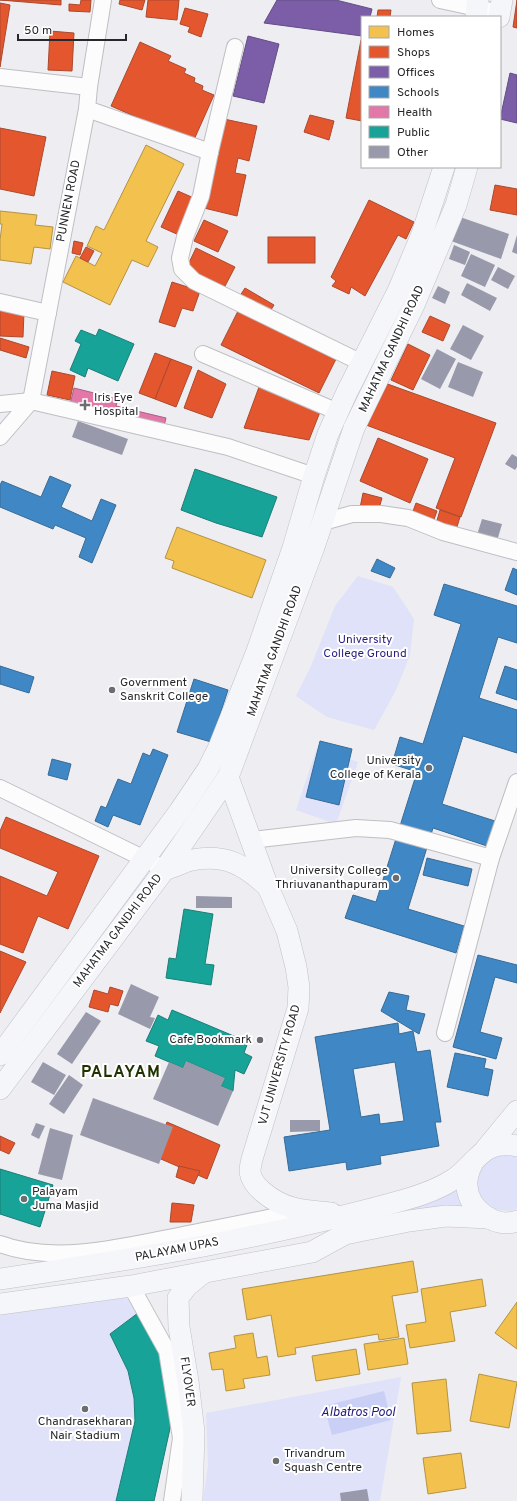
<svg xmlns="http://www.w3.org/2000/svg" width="517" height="1501" font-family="Overpass,sans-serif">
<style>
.green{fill:#dfe2f8}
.water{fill:#c9cff5}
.homes{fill:#f2c14e;stroke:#b59344}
.shops{fill:#e4572e;stroke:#ab492d}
.offices{fill:#7b5ea7;stroke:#624e82}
.schools{fill:#3f88c5;stroke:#386b97;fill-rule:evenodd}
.health{fill:#e377a8;stroke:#ab5f82}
.public{fill:#17a398;stroke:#1c7e77}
.building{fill:#9899aa}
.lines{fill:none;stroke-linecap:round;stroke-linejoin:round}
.minor-casing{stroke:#bfbfc3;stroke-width:18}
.major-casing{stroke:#c0c1c9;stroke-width:22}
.minor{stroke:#fcfcfd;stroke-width:16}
.major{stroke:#f5f6f9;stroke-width:21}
.poi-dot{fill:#6c6d71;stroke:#fff;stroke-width:1.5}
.labels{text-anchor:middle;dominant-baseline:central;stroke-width:4;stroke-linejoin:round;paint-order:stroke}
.street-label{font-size:12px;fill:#27282b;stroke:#fff}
.poi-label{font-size:12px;fill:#27282b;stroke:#fff;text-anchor:start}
.park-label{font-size:12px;fill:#281d7e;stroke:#fff}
.water-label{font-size:13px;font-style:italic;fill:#241779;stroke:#fff}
.district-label{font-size:16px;font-weight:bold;letter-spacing:1px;fill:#1f3200;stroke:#fff}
</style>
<rect width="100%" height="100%" fill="#ededf2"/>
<g class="green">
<polygon points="358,576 393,587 414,619 410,655 396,690 374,730 327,717 296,696 311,666 335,606"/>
<polygon points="317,748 358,762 336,824 296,810"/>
<path d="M517 1149V1209C497 1216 474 1200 475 1178 475 1173 479 1167 480 1163Z"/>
<polygon points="458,1180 470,1211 393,1213"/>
<polygon points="124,1295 138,1313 162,1359 171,1424 154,1501 0,1501 0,1309"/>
<polygon points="401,1377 380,1501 203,1501 208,1465 206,1413"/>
</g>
<polygon class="water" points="384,1391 391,1420 332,1435 324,1406"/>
<g class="homes">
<polygon points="146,145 184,164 146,241 158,247 148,267 132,260 110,305 63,282 76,256 95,266 102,253 87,246 96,226 104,230"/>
<polygon points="0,211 37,215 35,225 53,227 50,249 34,247 31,264 0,260 0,240 2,224 0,224"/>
<polygon points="177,527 266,560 252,598 172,568 174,561 165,558"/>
<polygon points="413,1261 418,1292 392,1296 399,1337 379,1340 378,1334 295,1348 296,1354 278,1357 271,1315 247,1320 242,1289"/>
<polygon points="482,1279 486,1306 450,1312 455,1341 410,1348 406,1325 426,1322 421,1289"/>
<polygon points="517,1302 517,1349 495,1333"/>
<polygon points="253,1333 257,1358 267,1356 270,1375 243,1379 245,1388 226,1391 223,1369 212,1370 209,1353 236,1348 234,1336"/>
<polygon points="404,1338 408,1364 368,1370 364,1344"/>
<polygon points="356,1349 360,1374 316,1381 312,1356"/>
<polygon points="479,1374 517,1382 509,1428 470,1421"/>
<polygon points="446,1379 451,1431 417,1434 412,1383"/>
<polygon points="461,1453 466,1488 428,1494 423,1458"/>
</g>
<g class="shops">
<polygon points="0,0 61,0 61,5"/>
<polygon points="81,0 91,0 90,12 69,11 69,4 80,5"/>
<polygon points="120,0 145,0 142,10 119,4"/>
<polygon points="148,0 179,0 177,20 146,17"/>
<polygon points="517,0 517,28 513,27"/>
<polygon points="0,3 10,5 0,67"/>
<polygon points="185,8 208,14 201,37 188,32 190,27 180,24"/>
<polygon points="378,10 391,10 390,17 377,17"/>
<polygon points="50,31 74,33 72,71 48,70"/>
<polygon points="361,40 362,41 362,121 346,118"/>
<polygon points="140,42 171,56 168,61 186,69 184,73 195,78 194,82 203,86 202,90 214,95 193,142 111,106"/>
<polygon points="310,115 334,121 329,140 304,132"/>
<polygon points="224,119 257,126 249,161 238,158 235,173 246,175 237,216 204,208"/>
<polygon points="0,128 46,137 34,196 0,189"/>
<polygon points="495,185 517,189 517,215 490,210"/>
<polygon points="178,191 196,199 179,235 161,227"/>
<polygon points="369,200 414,222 406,239 398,235 365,296 351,287 349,294 332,286 336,281 331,277"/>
<polygon points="204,220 228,231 218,252 194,241"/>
<rect x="268" y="237" width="47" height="26"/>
<polygon points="74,241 83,243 80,255 72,253"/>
<polygon points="86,247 94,251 88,262 80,258"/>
<polygon points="196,248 235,267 224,288 186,269"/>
<polygon points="172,282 200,291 193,311 182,308 175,327 159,322"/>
<polygon points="245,288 274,305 267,316 238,299"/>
<polygon points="0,311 24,312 23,337 0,336"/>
<polygon points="238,311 336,359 319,393 221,345"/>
<polygon points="430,316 450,325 443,341 422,332"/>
<polygon points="0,338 29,347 26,358 0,350"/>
<polygon points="408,344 430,355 413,390 391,380"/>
<polygon points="155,353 171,359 155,399 139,393"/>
<polygon points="171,359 192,367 176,407 155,399"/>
<polygon points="198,370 226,384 212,418 184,408"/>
<polygon points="52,371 75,376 70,400 47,395"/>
<polygon points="382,382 496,423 461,517 436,508 455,458 366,425"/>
<polygon points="259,387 320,412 309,440 244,428"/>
<polygon points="378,438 428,459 410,503 360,481"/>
<polygon points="363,493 382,498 378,512 360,508"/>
<polygon points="416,503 437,511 433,522 412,514"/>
<polygon points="440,510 460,517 456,530 436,524"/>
<polygon points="6,817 99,856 68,929 38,916 23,953 0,944 0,876 47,896 58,872 0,848 0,831"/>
<polygon points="0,951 26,962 0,1013"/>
<polygon points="110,987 123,991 118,1006 110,1004 108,1012 89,1007 94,990 108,994"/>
<polygon points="167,1122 220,1145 207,1179 154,1156"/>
<polygon points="0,1136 15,1143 9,1154 0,1150"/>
<polygon points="179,1166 200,1171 194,1184 176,1177"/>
<polygon points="172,1203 194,1205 191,1222 170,1222"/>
</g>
<g class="offices">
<polygon points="277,0 336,0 372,9 370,17 362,17 362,36 264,23"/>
<polygon points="248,36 279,44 264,103 233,96"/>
<polygon points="510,73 517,75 517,123 500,119"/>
</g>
<g class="schools">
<polygon points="50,476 71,485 61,507 92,521 101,499 116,505 92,563 79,557 86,538 55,525 53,529 0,507 0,485 2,481 41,497"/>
<polygon points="377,559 395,568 390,578 371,571"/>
<polygon points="513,568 517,570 517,595 505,590"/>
<polygon points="444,584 517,606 517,643 498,637 479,698 517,710 517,753 463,736 442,804 495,821 487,846 433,828 408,909 464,926 456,953 345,918 353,895 376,902 417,772 392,764 400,737 423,744 461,624 434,615"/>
<polygon points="0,666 34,677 29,693 0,684"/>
<polygon points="505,666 517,670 517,700 496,693"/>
<polygon points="194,679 228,690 211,742 177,732"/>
<polygon points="320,741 352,749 339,805 306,797"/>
<polygon points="153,749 168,755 140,825 113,815 108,827 95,821 101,806 106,808 118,779 131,784 143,753 150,756"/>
<polygon points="52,759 71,764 67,780 48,775"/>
<polygon points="427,858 472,869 468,886 423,875"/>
<polygon points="478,955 517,965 517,983 495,977 480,1032 502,1038 496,1059 453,1047"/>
<polygon points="389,992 409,996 406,1010 425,1014 419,1034 381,1011"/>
<path d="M398 1023 399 1034 413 1031 417 1052 430 1050 441 1122H435L439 1146 380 1156 381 1164 347 1170 346 1162 289 1171 284 1137 330 1130 315 1037ZM395 1062 404 1121 380 1124 379 1114 361 1117 353 1069Z"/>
<polygon points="455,1053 486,1059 484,1068 493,1070 488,1096 447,1087"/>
</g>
<polygon class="health" points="74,388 118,399 116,406 166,418 163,430 69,408"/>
<g class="public">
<polygon points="99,329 134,344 118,381 88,368 85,377 70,370 81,344 75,341 81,330 96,336"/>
<polygon points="195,469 277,497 262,537 216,523 181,510"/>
<polygon points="184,909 213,914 205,964 214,965 211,985 166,978 169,958 176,959"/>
<polygon points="172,1010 248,1042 244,1053 252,1057 244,1074 235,1070 233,1091 221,1086 225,1078 186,1061 183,1068 155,1056 159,1046 146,1041 158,1015 168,1020"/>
<polygon points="0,1169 53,1185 40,1227 0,1214"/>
<polygon points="138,1313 162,1359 171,1424 154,1501 116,1501 135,1421 134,1398 128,1371 110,1334"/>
</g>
<g class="building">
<polygon points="460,217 509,234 501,259 451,241"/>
<polygon points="517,235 517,254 512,252"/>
<polygon points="454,245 470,252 465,265 449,259"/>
<polygon points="471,254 495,265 485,287 461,276"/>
<polygon points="498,267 515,276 508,289 491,280"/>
<polygon points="467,283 497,298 490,311 461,295"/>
<polygon points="438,286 450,292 445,304 432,298"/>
<polygon points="463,325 484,336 471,360 450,349"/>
<polygon points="437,349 456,359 440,389 421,379"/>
<polygon points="458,362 483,372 473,397 448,387"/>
<polygon points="78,421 128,439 122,455 72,437"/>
<polygon points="512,454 517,457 517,467 515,470 505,464"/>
<polygon points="482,519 502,524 497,541 477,535"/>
<polygon points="196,896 232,897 232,908 196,908"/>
<polygon points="131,984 159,997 150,1017 155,1018 150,1029 118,1014"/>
<polygon points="86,1012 101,1021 72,1064 57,1054"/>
<polygon points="186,1061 225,1078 221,1086 233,1091 218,1126 153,1099 169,1062 183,1068"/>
<polygon points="43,1062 66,1075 54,1095 31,1082"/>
<polygon points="69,1075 83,1085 64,1114 49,1104"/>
<polygon points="93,1098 173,1127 159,1164 80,1135"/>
<polygon points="290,1120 320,1120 320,1131 290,1132"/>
<polygon points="36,1123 45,1126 39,1139 31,1135"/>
<polygon points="50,1128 73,1135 62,1180 38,1174"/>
<polygon points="367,1489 369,1501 341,1501 340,1493"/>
</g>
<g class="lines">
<g class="minor-casing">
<g id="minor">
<polyline points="440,0 500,13"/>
<polyline points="235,47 210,152 201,196 185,237 180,258 182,269 194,281 362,363"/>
<polyline points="0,77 89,87"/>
<polyline points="87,109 210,152"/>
<polyline points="0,302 48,313"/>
<polyline points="203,354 338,412"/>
<polyline points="31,401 87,109 89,87 103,0"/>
<polyline points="0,404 31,401 228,447 314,476"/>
<polyline points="0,437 31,401"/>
<polyline points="323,522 352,514 381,514 408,518 443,532 517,552"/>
<polyline points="0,788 165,869"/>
<polyline points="252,840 356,828 390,830 491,858"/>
<polyline points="445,1033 491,858 517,782"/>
<path d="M0 1244C55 1265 128 1246 183 1235 223 1227 263 1220 303 1210"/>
<polyline points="131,1286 167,1351 181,1438 172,1501"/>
</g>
</g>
<g class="major-casing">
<g id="major">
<polyline points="476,17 478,0"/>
<polyline points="499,17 502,0"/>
<path d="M228 777 268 887 287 931 296 967 299 987 298 1008 252 1159C251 1163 250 1168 250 1172 251 1180 257 1187 263 1192 284 1210 305 1211 331 1213"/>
<path d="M165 869C174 868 182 862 192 860 225 854 244 864 268 887"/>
<polyline points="0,1055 179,812 208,769 219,747 257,651 293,548 314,476 328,434 347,392 398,291 422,234 444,167"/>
<polyline points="0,1089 165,869 228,777 314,547 354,428 414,305 456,205 467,167"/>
<polyline points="485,1150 517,1111"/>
<path d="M473 1162C469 1170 466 1177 467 1186 468 1209 495 1229 517 1221"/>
<path d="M0 1279C136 1259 272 1237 404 1200 422 1195 439 1189 454 1179 478 1162 482 1139 517 1146"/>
<polyline points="0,1304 131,1286 312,1252 345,1234 409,1221 446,1216 489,1218"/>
<polyline points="192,1501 194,1432 188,1381 179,1327 178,1298 187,1286 203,1273"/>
</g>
</g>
<use href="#minor" class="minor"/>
<use href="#major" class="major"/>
</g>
<g class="poi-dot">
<path d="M83 399h4v4h4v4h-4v4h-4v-4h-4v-4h4z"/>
<circle cx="112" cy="690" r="4"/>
<circle cx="429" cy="768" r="4"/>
<circle cx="396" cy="878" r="4"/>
<circle cx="260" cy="1040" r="4"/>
<circle cx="24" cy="1199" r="4"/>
<circle cx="85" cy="1409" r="4"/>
<circle cx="276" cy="1461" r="4"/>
</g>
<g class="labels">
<g class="street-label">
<text transform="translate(69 201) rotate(-79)">PUNNEN ROAD</text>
<text transform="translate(392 349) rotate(-65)">MAHATMA GANDHI ROAD</text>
<text transform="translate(275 651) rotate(-70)">MAHATMA GANDHI ROAD</text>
<text transform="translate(118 931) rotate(-53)">MAHATMA GANDHI ROAD</text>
<text transform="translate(280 1065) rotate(-74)">VJT UNIVERSITY ROAD</text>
<text transform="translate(177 1250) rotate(-11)">PALAYAM UPAS</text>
<text transform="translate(187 1382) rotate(82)">FLYOVER</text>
</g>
<g class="poi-label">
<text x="94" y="398">Iris Eye<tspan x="94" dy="14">Hospital</tspan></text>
<text x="120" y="683">Government<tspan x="120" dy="14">Sanskrit College</tspan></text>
<text x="421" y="761" text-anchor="end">University<tspan x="421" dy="14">College of Kerala</tspan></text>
<text x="388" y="871" text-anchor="end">University College<tspan x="388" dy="14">Thriuvananthapuram</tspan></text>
<text x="252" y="1040" text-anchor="end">Cafe Bookmark</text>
<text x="32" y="1192">Palayam<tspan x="32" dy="14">Juma Masjid</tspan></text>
<text x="85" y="1422" text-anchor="middle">Chandrasekharan<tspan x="85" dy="14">Nair Stadium</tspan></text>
<text x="284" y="1454">Trivandrum<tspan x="284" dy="14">Squash Centre</tspan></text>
</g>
<g class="park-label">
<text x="365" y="640">University<tspan x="365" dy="14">College Ground</tspan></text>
</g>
<g class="water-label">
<text x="358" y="1413">Albatros Pool</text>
</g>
<g class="district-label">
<text x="121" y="1073">PALAYAM</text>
</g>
</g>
<rect x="361" y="16" width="140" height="152" fill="#ffffff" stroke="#a9a9aa"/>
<rect x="369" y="26" width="20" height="12" fill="#f2c14e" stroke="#a9a9aa"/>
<text x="397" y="36" font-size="12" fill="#27282b">Homes</text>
<rect x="369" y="46" width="20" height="12" fill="#e4572e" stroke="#a9a9aa"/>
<text x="397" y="56" font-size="12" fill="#27282b">Shops</text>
<rect x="369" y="66" width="20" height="12" fill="#7b5ea7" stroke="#a9a9aa"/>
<text x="397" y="76" font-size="12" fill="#27282b">Offices</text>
<rect x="369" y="86" width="20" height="12" fill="#3f88c5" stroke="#a9a9aa"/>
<text x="397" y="96" font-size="12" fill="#27282b">Schools</text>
<rect x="369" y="106" width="20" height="12" fill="#e377a8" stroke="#a9a9aa"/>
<text x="397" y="116" font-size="12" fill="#27282b">Health</text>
<rect x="369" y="126" width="20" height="12" fill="#17a398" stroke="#a9a9aa"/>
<text x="397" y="136" font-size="12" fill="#27282b">Public</text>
<rect x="369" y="146" width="20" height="12" fill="#9899aa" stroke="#a9a9aa"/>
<text x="397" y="156" font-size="12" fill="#27282b">Other</text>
<path d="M18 34v6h108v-6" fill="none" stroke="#27282b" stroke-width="2"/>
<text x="24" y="34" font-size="12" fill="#27282b" stroke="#ffffff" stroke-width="3" paint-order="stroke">50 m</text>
</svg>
